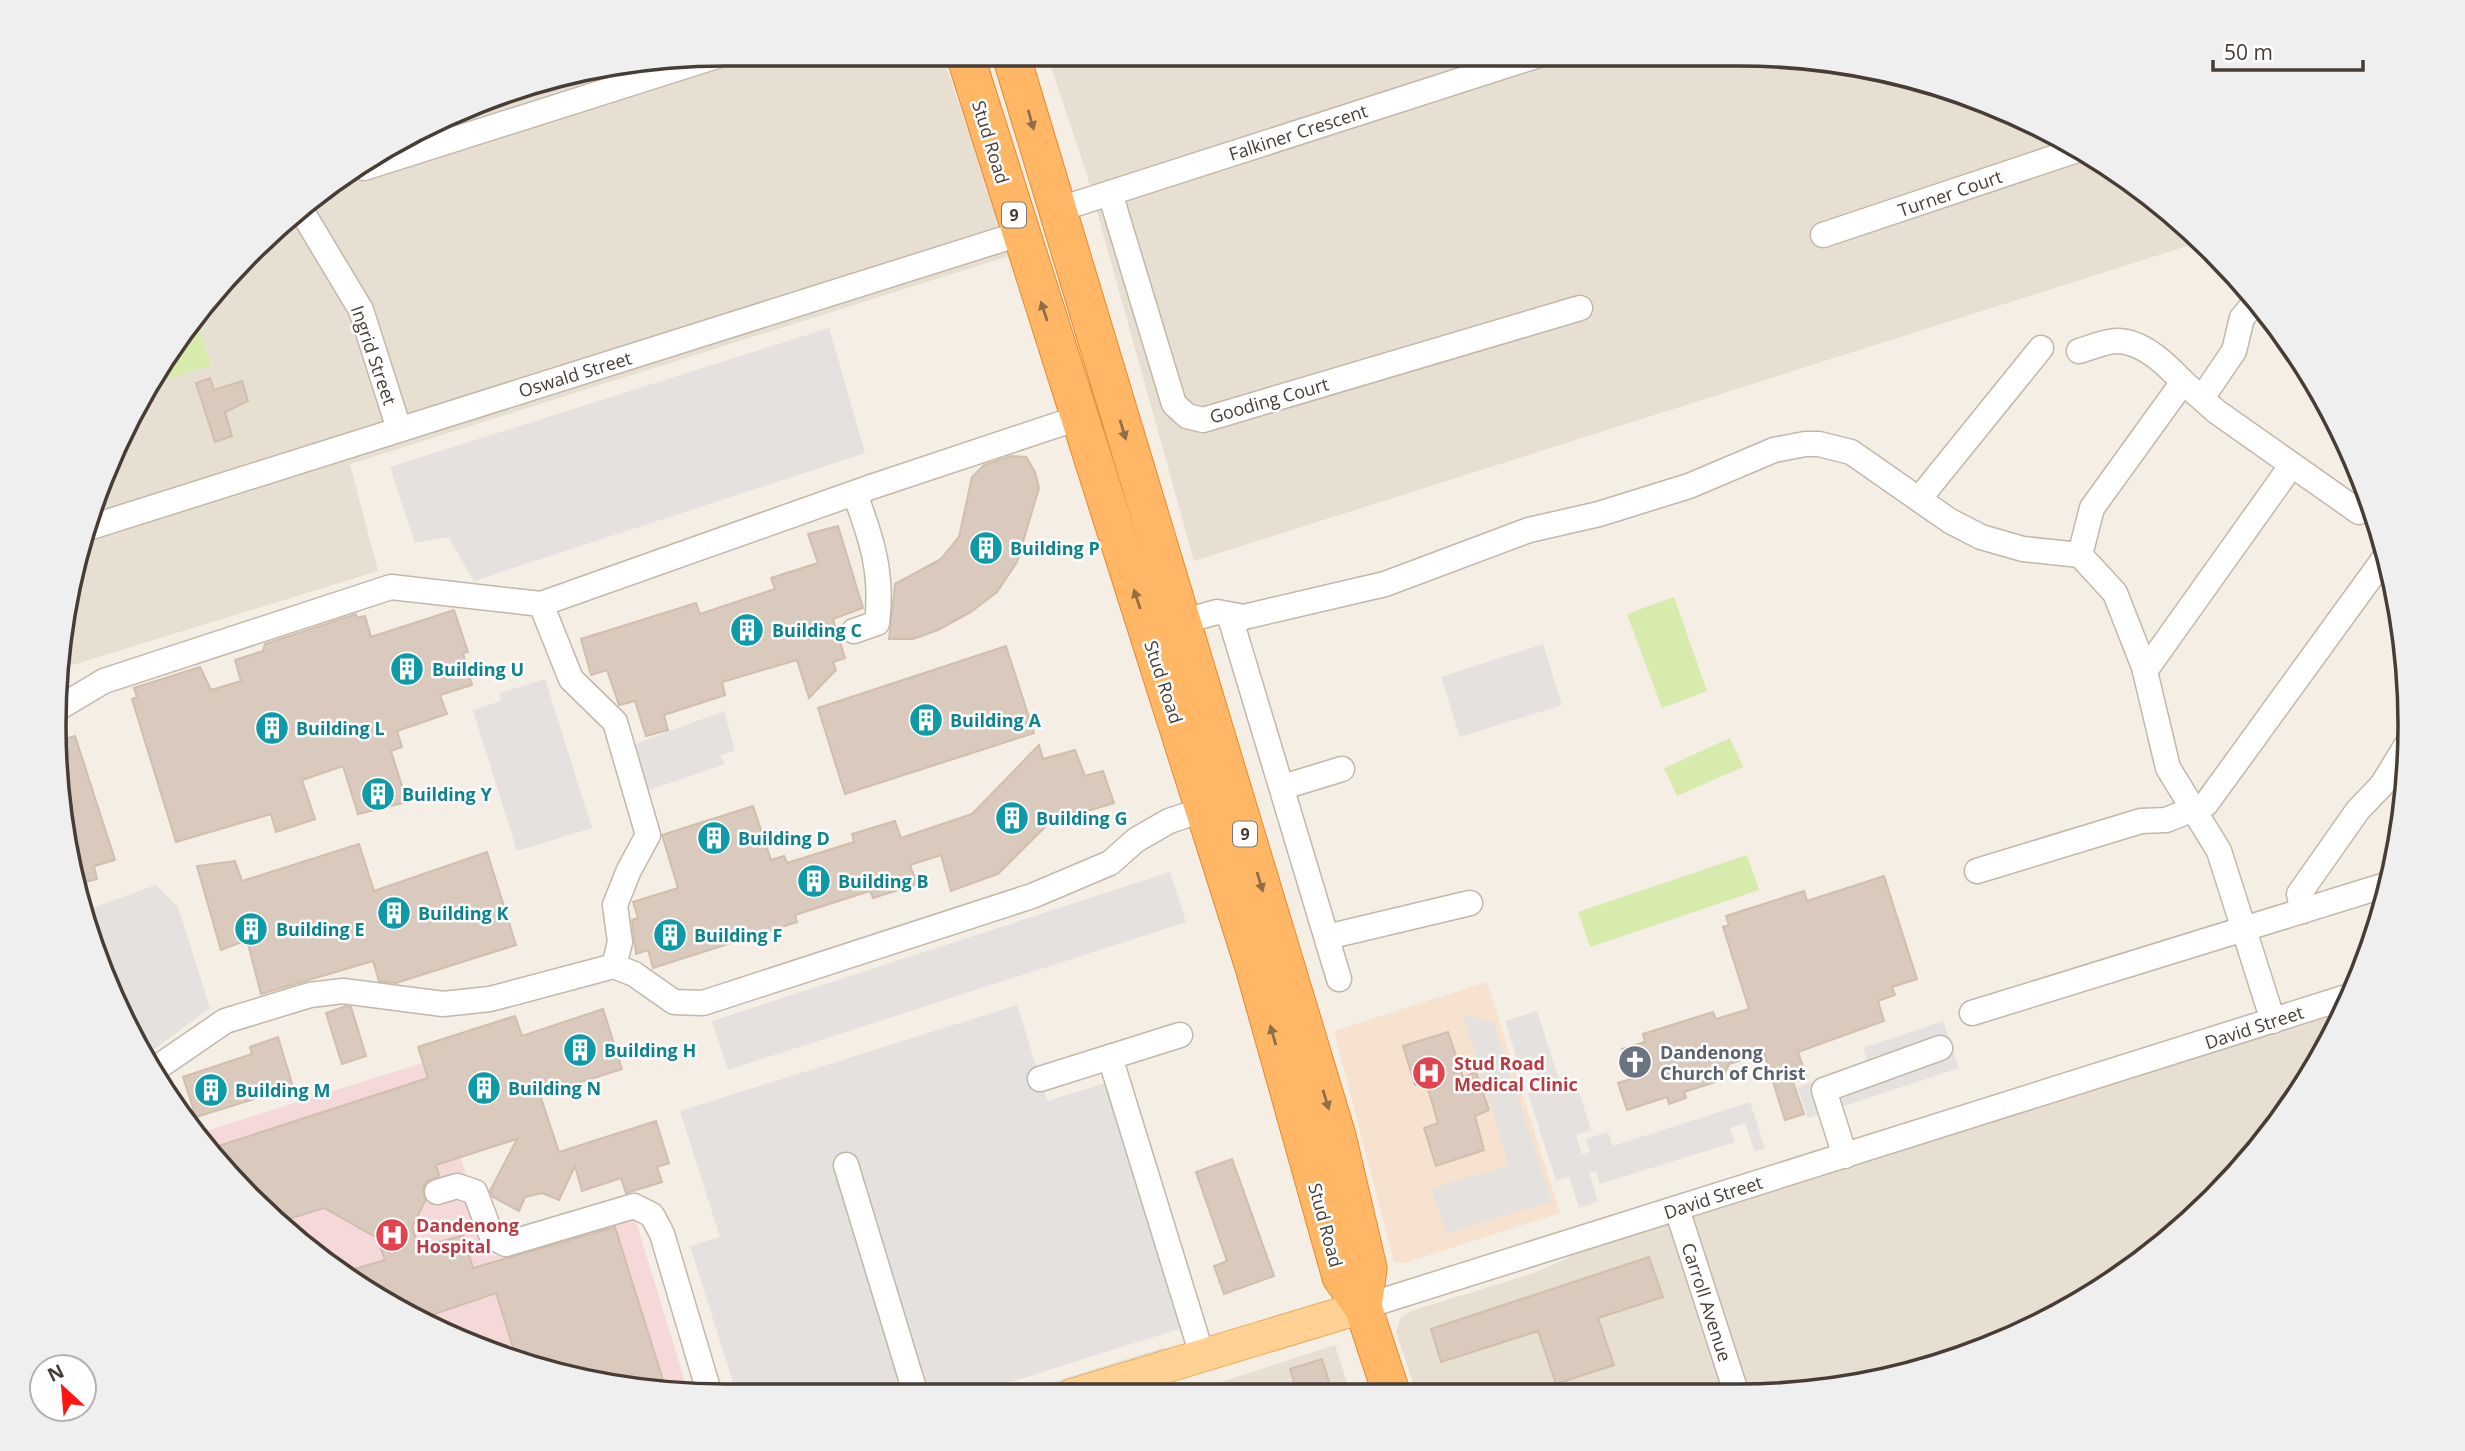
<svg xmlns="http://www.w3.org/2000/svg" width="2465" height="1451" font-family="'Open Sans',sans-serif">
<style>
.residential{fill:#e8dfd3}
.commercial{fill:#f7e1cf}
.medical{fill:#f5d8d8}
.green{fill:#d7ebac}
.parking{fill:#e4e1de}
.building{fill:#d9cabd;stroke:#d1bead;stroke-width:2}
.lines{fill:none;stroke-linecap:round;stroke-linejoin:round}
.minor-casing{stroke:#c3b7aa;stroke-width:27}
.major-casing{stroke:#ebad5d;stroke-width:34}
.highway-casing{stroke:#e7892d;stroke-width:39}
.minor{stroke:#fff;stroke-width:24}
.major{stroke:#ffd293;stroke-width:32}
.highway{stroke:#ffb765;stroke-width:37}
.oneway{fill:#916e48}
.labels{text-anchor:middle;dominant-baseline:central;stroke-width:5;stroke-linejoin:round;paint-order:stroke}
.shield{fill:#fff;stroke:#7e7771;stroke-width:2}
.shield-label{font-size:16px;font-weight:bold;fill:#473d34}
.street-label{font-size:18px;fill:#473d34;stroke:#fff}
.culture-label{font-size:18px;font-weight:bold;fill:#0d838f;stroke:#fff;text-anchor:start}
.worship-label{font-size:18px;font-weight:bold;fill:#5b616d;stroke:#fff;text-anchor:start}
.health-label{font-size:18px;font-weight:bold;fill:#be3a42;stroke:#fff;text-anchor:start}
.rim{fill:none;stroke:#473d34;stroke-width:3.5}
</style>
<rect width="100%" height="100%" fill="#f4eee5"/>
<g class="residential">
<polygon points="726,54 942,55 1012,255 350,464 378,571 66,667 77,551 154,383 211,365 197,321 317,193 510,90"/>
<polygon points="1047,55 1784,56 1955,90 2112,167 2203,241 1194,561 1086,172"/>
<polygon points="2345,1009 2298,1098 2214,1200 2075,1307 1955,1361 1784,1395 1417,1395 1396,1332 1401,1317 1411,1311 1534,1273 1594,1246"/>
<polygon points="1335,1345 1351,1395 1181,1395"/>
</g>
<polygon class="commercial" points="1487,982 1560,1213 1404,1263 1394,1262 1334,1031"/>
<polygon class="medical" points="429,1061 493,1256 634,1215 689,1395 509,1361 353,1284 221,1168 199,1133"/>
<g class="green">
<polygon points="197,321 211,365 154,383 168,352"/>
<polygon points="1674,597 1707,691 1662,708 1627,614"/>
<polygon points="1730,738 1743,767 1677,796 1664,768"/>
<polygon points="1747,855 1759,890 1590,947 1578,912"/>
</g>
<g class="parking">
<polygon points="829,328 865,453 474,581 448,537 415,543 390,467"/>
<polygon points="1543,644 1562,705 1460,737 1441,677"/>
<polygon points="545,679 592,828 517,851 473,710 501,701 500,693"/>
<polygon points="724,711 735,751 720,755 725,764 644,792 630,746"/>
<polygon points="1170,872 1186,922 728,1070 712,1021"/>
<polygon points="156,885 178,907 210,1008 149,1053 124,1013 92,908"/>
<polygon points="1017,1005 1047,1101 1106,1083 1182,1328 969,1395 737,1395 690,1246 720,1237 680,1111"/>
<polygon points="1537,1011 1560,1083 1575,1079 1591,1130 1576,1135 1582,1154 1590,1152 1586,1139 1608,1132 1613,1146 1750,1102 1765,1148 1755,1152 1745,1123 1730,1128 1735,1142 1600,1184 1596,1171 1589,1172 1598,1202 1579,1208 1569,1177 1556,1181 1528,1093 1541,1089 1533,1062 1519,1066 1505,1021"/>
<polygon points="1463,1014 1493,1022 1552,1201 1446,1234 1432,1188 1509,1165"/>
<polygon points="1943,1021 1959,1068 1808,1118 1797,1087 1868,1063 1863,1048"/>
<polygon points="1165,1347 1167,1354 1035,1395 1011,1395"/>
</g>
<g class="building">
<polygon points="210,378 214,390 242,381 248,401 225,412 232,436 215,442 196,383"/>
<polygon points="1011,456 1026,457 1035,472 1039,488 1017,562 997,592 971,612 938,630 913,639 889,639 895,584 941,559 959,537 972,477 984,465"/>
<polygon points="838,526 863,608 833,619 845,658 833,662 836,670 809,698 797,660 722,682 725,695 664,715 668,730 646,736 635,701 619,705 607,670 591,675 581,639 696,603 700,614 775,589 771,578 818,563 808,534"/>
<polygon points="454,610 468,652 463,653 472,685 440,695 447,714 397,731 402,747 391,751 407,802 358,814 343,766 302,780 315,819 276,832 271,814 176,842 132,699 137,697 134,688 200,667 211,690 241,681 235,660 263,651 265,644 356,614 357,618 365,616 371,637"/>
<polygon points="1006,646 1034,733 845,794 818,708"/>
<polygon points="75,736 115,860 94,866 97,879 82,883 56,769 58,741"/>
<polygon points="1039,745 1043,759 1075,750 1085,776 1103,771 1114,803 1050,822 998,874 951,891 941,855 910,865 917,884 873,898 870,891 795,915 797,922 653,968 648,950 636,954 632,920 638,918 633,902 678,888 662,835 753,806 771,860 784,856 787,863 854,842 852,834 895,821 901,838 972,814"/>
<polygon points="359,844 374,891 487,852 516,945 396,983 379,981 373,961 261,994 247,940 221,950 197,866 235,861 242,881"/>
<polygon points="1884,876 1917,979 1892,987 1895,995 1878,1001 1884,1021 1798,1052 1807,1078 1793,1082 1804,1114 1785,1120 1764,1053 1729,1064 1722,1080 1684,1092 1686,1098 1669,1104 1667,1097 1627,1110 1618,1083 1631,1079 1622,1049 1645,1042 1643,1034 1713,1012 1716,1019 1749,1009 1723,927 1729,925 1726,916 1804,891 1807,901"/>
<polygon points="346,1006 351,1007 366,1056 342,1064 326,1013"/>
<polygon points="603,1009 622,1069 540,1095 559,1152 656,1121 669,1163 657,1167 662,1182 626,1193 621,1178 582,1191 575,1166 559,1200 542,1193 525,1197 519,1211 493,1197 490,1191 517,1139 436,1165 439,1176 427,1181 423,1188 425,1201 412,1227 419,1248 463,1235 473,1268 615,1227 667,1393 518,1363 496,1293 423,1318 353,1284 341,1273 385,1260 377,1238 324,1208 282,1221 221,1168 209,1149 428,1078 418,1047 515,1016 522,1036"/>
<polygon points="1448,1032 1463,1077 1476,1072 1489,1110 1475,1116 1484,1150 1436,1166 1424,1128 1438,1123 1426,1082 1415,1085 1403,1046"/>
<polygon points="278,1037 293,1087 196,1117 183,1077 252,1054 250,1047"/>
<polygon points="1232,1159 1274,1276 1224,1294 1214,1266 1227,1261 1196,1172"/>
<polygon points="1649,1257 1663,1297 1598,1318 1614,1365 1556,1384 1538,1331 1441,1362 1431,1329"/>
<polygon points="1322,1359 1333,1395 1298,1395 1290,1369"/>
</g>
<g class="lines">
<g class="minor-casing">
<g id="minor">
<polyline points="364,168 717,56"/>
<polyline points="1110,193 1174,404 1187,416 1203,420 1580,308"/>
<polyline points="301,210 361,310 399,429"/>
<polyline points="1057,210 1539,55"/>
<polyline points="1823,235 2077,150"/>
<path d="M2079 351C2090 348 2105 341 2117 341 2143 341 2167 365 2183 382"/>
<polyline points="2202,398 2234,351 2242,318 2256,301"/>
<polyline points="1919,499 2041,348"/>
<polyline points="88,528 1019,234"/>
<polyline points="2080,555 2092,508 2183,382 2217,412 2359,512"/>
<polyline points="541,604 571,679 615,722 648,835 629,870 615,905 620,942 614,966"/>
<polyline points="1230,617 1339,979"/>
<polyline points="1181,622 1217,612 1244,617 1385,584 1529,530 1599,514 1689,486 1774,450 1805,444 1819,444 1851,452 1950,521 1981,537 2023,549 2080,555 2115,593 2144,667 2168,768 2219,851 2273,1021"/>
<path d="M854 631 877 623C883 573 872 540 855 494"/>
<polyline points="2145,671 2291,466"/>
<polyline points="62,706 104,681 391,587 541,604 871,487 1078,418"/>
<polyline points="1283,787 1342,769"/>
<polyline points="1977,871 2141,821 2166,820 2206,804 2386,556"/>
<polyline points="2303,911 2299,894 2358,810 2382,785 2409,741"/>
<polyline points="1327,937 1470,903"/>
<polyline points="1972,1013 2389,884"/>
<polyline points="1110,1057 1202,1355"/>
<polyline points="158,1067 225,1021 310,995 343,991 443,1004 490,999 614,966 634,974 674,1002 703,1003 1032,896 1110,863 1136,840 1169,821 1217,805"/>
<polyline points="1040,1079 1180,1035"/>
<polyline points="1845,1156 1824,1090 1940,1048"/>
<polyline points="846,1165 916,1395"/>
<polyline points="437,1192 457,1186 475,1192 492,1237 506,1244 634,1206 652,1215 662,1234 710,1395"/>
<polyline points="1677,1209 1737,1395"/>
<polyline points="1363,1307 2353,995"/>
</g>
</g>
<g class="major-casing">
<polyline id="major" points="1072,1395 1363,1307"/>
</g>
<g class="highway-casing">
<g id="highway">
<polyline points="965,55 1254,967 1341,1277 1363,1307 1392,1395"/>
<polyline points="1011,55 1337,1136 1368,1268 1363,1307"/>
</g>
</g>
<use href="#minor" class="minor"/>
<use href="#major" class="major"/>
<use href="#highway" class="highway"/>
</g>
<defs><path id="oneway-solid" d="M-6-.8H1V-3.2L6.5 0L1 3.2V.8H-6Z" transform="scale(1.75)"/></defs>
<g class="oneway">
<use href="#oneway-solid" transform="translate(1031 120) rotate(74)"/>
<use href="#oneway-solid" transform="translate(1044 311) rotate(-108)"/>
<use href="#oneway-solid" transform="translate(1123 430) rotate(73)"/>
<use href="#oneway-solid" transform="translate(1137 599) rotate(-108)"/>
<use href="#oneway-solid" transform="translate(1260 882) rotate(73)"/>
<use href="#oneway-solid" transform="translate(1273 1035) rotate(-106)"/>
<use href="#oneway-solid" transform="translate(1326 1100) rotate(73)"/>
</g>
<defs>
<g id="building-disc" transform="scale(1.75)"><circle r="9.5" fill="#0f9aa8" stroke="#fff"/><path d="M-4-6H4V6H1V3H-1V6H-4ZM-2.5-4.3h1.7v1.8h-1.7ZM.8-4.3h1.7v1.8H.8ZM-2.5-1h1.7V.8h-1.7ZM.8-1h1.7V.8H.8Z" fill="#fff"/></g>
<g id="church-disc" transform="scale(1.75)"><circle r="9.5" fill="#6b7280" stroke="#fff"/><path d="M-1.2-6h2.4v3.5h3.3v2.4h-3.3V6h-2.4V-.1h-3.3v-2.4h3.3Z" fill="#fff"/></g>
<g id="hospital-disc" transform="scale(1.75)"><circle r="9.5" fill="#e0444e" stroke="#fff"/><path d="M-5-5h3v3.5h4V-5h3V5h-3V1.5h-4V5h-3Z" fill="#fff"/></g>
</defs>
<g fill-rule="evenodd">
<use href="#building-disc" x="986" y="548"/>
<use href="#building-disc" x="747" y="630"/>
<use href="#building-disc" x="407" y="669"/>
<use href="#building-disc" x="926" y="720"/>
<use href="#building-disc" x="272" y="728"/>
<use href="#building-disc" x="378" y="794"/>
<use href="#building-disc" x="1012" y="818"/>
<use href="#building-disc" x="714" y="838"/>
<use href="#building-disc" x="814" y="881"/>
<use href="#building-disc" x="394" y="913"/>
<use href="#building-disc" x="251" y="929"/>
<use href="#building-disc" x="670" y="935"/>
<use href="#building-disc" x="580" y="1050"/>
<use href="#church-disc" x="1635" y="1062"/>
<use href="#hospital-disc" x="1429" y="1073"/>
<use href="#building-disc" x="484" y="1088"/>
<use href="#building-disc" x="211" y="1090"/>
<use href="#hospital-disc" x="392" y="1235"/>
</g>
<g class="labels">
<g class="shield">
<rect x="1002" y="202.5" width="24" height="25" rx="5"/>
<rect x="1233" y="821.5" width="24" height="25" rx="5"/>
</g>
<g class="shield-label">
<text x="1014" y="215">9</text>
<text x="1245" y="834">9</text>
</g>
<g class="street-label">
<text transform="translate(1298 132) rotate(-18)">Falkiner Crescent</text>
<text transform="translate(991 142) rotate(73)">Stud Road</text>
<text transform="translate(1950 193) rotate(-19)">Turner Court</text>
<text transform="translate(374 355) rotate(71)">Ingrid Street</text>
<text transform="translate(575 374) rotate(-17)">Oswald Street</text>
<text transform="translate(1269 400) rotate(-16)">Gooding Court</text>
<text transform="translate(1164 682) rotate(72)">Stud Road</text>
<text transform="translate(2254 1027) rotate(-18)">David Street</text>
<text transform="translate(1713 1197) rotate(-18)">David Street</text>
<text transform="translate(1326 1225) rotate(75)">Stud Road</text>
<text transform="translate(1707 1302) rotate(72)">Carroll Avenue</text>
</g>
<g class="culture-label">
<text x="1010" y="548">Building P</text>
<text x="772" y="630">Building C</text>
<text x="432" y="669">Building U</text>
<text x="950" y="720">Building A</text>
<text x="296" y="728">Building L</text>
<text x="402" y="794">Building Y</text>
<text x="1036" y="818">Building G</text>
<text x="738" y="838">Building D</text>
<text x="838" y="881">Building B</text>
<text x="418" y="913">Building K</text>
<text x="276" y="929">Building E</text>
<text x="694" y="935">Building F</text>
<text x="604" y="1050">Building H</text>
<text x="508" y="1088">Building N</text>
<text x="235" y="1090">Building M</text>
</g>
<g class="worship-label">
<text x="1660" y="1052">Dandenong<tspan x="1660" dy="21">Church of Christ</tspan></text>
</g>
<g class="health-label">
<text x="1454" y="1063">Stud Road<tspan x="1454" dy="21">Medical Clinic</tspan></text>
<text x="416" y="1225">Dandenong<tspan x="416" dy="21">Hospital</tspan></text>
</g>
</g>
<path d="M0 0H2465V1451H0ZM725 66H1739A659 659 0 0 1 2398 725V725A659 659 0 0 1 1739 1384H725A659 659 0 0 1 66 725V725A659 659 0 0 1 725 66Z" fill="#f0efef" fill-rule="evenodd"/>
<path class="rim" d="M725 66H1739A659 659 0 0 1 2398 725V725A659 659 0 0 1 1739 1384H725A659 659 0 0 1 66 725V725A659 659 0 0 1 725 66Z"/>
<g transform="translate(63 1388) rotate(334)"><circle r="33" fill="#ffffff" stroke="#b5b1ae" stroke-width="2"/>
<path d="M0-5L12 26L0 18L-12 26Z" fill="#ff1511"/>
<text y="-10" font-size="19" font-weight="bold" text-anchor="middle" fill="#473d34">N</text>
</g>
<path d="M2213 60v10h150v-10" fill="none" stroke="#473d34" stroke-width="3.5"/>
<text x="2224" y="60" font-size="21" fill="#473d34" stroke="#ffffff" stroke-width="5" paint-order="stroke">50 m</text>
</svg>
